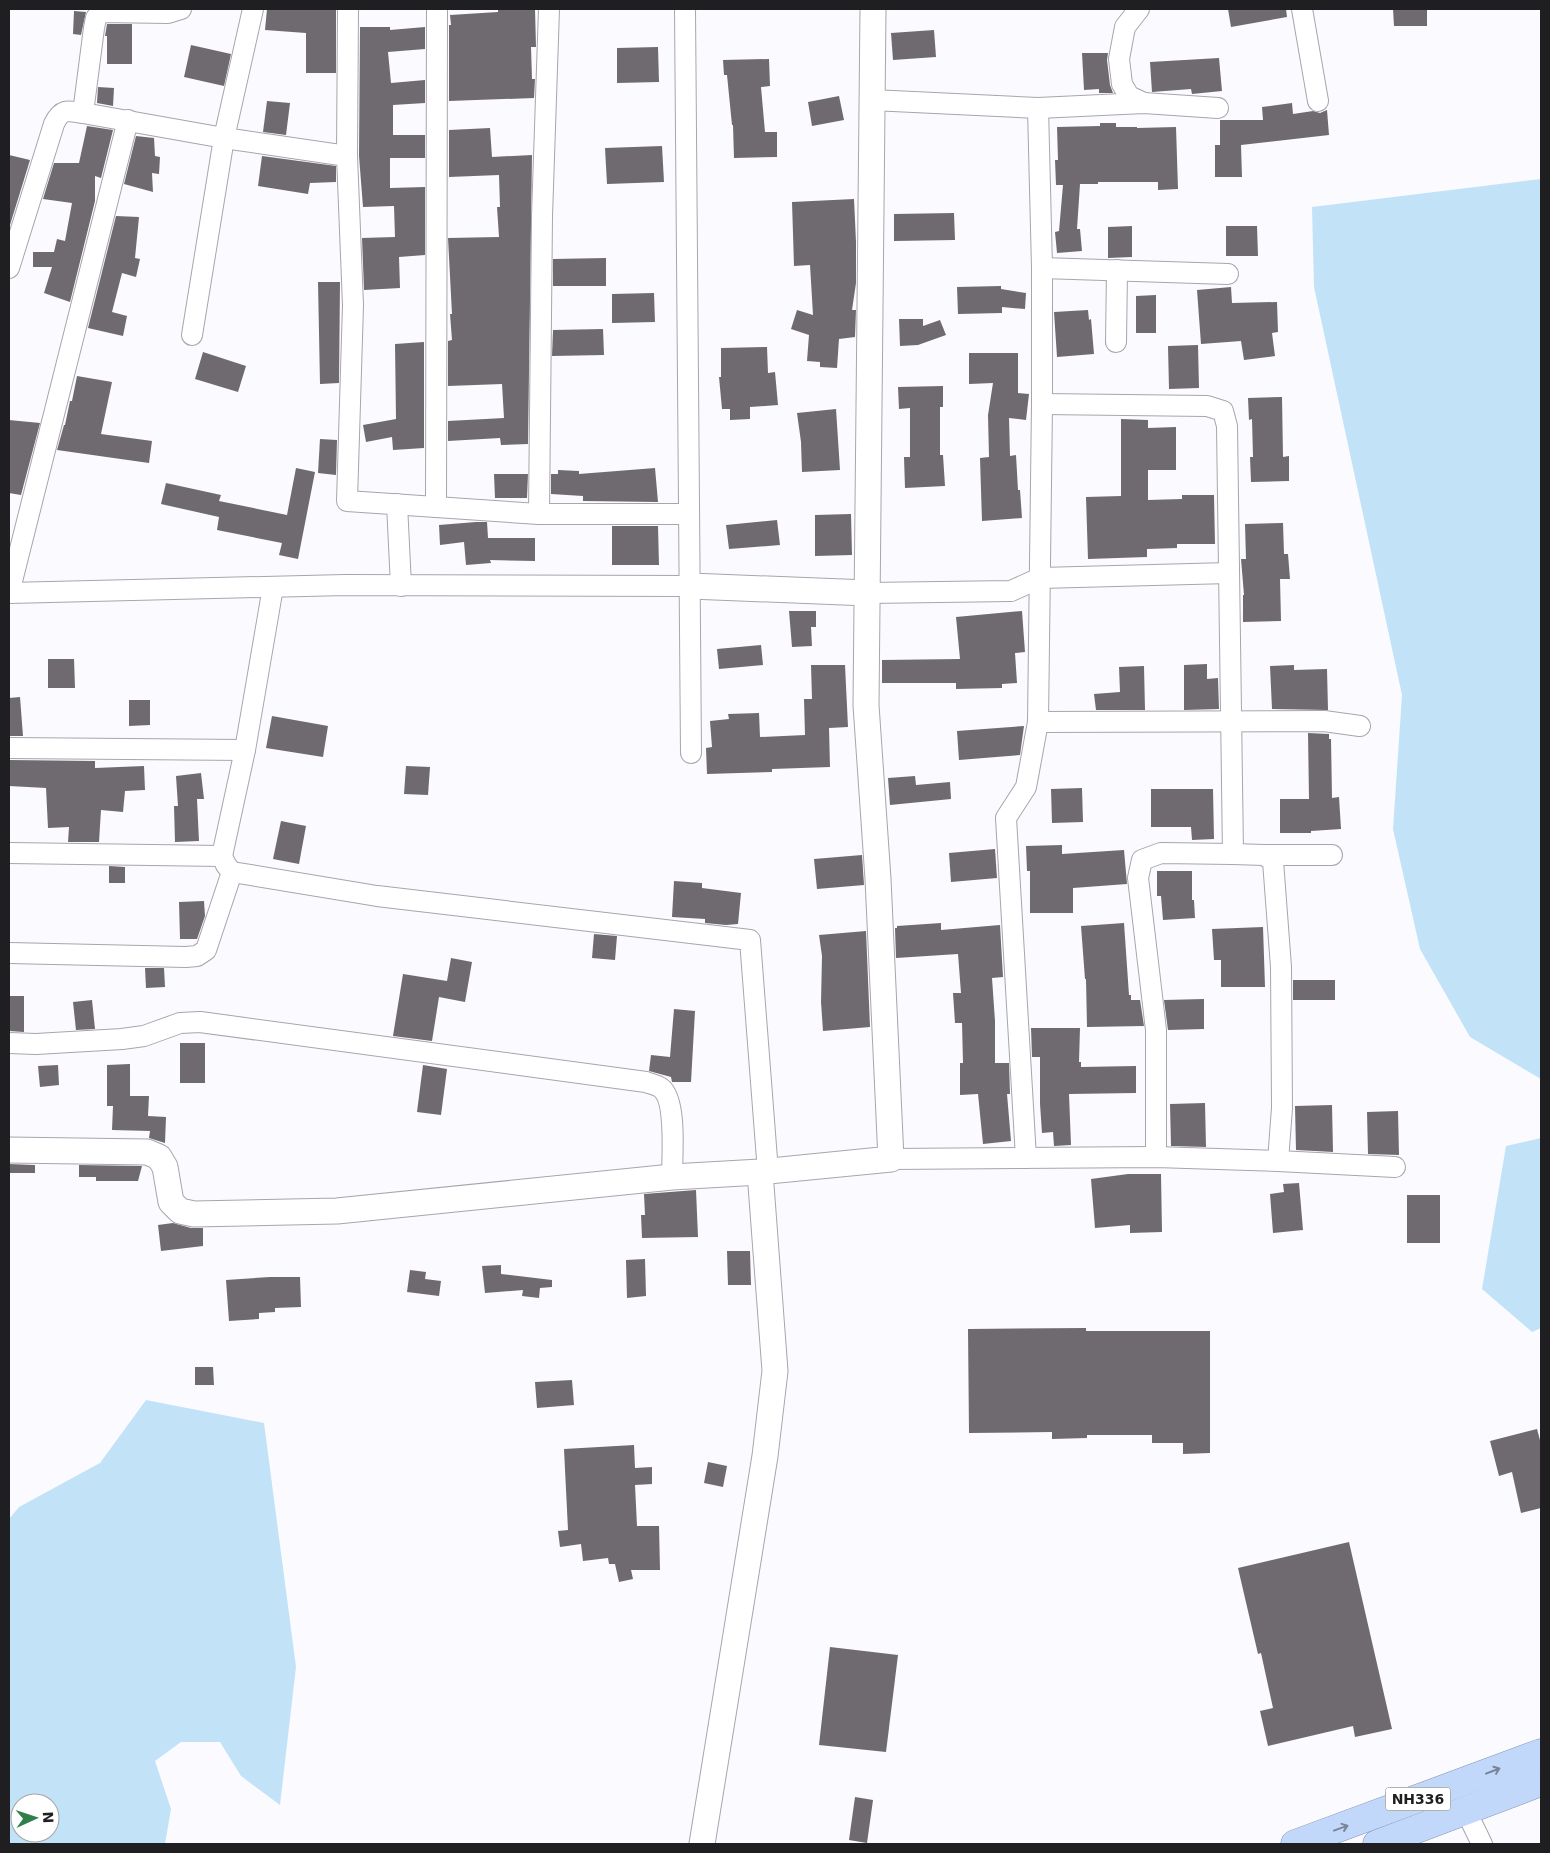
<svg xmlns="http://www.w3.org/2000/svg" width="1550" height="1853" font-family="'DejaVu Sans',sans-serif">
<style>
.water{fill:#c2e3f7;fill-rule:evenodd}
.building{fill:#6f6a70}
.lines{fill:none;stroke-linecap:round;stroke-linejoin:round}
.minor-casing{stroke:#a7a5ad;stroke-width:22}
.tertiary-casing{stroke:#a7a5ad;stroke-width:27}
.trunk-casing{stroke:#7f91ad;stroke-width:29}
.minor{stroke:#fff;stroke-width:20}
.tertiary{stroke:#fff;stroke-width:25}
.trunk{stroke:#c2d8fa;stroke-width:28}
.oneway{stroke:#798498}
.labels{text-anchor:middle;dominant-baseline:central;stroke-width:4;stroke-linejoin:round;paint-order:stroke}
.shield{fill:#fff;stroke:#626264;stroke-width:1}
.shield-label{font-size:14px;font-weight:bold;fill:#1f1e21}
</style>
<rect width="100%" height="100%" fill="#fbfaff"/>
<g class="water">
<polygon points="1541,179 1541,1079 1470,1037 1420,949 1393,829 1402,695 1314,287 1312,207"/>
<polygon points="1541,1138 1541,1328 1532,1332 1482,1289 1506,1146"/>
<path d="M146 1400 264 1423 296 1667 280 1805 241 1776 220 1742H181L155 1761 171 1809 165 1844H9V1519L19 1507 100 1463ZM20 1803H50V1833H20Z"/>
</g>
<g class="building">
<polygon points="267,9 336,9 336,73 306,73 306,33 265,30"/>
<polygon points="498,9 535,9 536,47 531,47 532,79 535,79 534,98 449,101 449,25 451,25 450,15 498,12"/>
<polygon points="1228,9 1286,9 1287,17 1231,27"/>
<polygon points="1393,9 1427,9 1427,26 1394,26"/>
<polygon points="74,11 86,12 81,35 73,34"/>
<polygon points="107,24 132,24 132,64 107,64 107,36 105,36"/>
<polygon points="360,27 390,27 390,30 425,27 425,49 388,52 391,83 425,80 425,103 393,105 393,135 425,135 425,158 390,158 390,188 425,187 425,255 399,257 400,288 364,290 362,238 395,237 394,206 363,207 359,156"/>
<polygon points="934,30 936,57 893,60 891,33"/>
<polygon points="191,45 231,54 224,86 184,77"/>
<polygon points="658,47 659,82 617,83 617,48"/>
<polygon points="1082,53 1108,53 1107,60 1110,85 1113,93 1099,93 1099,89 1084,90"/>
<polygon points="1219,58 1222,91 1192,94 1191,89 1152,92 1150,62"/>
<polygon points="769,59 770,86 761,87 765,132 777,132 777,157 734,158 733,125 732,125 727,75 724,75 723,60"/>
<polygon points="98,87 114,88 113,106 97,103"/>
<polygon points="839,96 844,120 812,126 808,102"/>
<polygon points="267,101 290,103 286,135 263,132"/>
<polygon points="1292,103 1293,114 1313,111 1320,113 1327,110 1329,135 1241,145 1242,177 1215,177 1215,145 1220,145 1220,120 1263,120 1262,107"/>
<polygon points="1100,123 1116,123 1116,127 1137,127 1137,128 1176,127 1178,189 1158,190 1158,182 1098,182 1098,184 1080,184 1077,229 1080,229 1082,251 1057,253 1055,232 1059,231 1063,185 1056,185 1055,160 1058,160 1057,127 1100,126"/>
<polygon points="87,126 113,130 101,178 95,176 95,201 70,302 44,293 52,267 33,267 33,252 54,252 57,239 65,241 72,203 43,199 54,163 79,163"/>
<polygon points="490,128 492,157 532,155 528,444 501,445 500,438 448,441 448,421 504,418 502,384 448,386 448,341 452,340 450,314 452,314 448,238 499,237 497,207 500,207 499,175 449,177 449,130"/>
<polygon points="136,136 154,138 155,156 160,157 159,174 152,173 153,192 124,184"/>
<polygon points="662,146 664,182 607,184 605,148"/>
<polygon points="9,155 30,160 10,225 9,225"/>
<polygon points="262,156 336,166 336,182 310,183 308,194 258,186"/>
<polygon points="854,199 856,242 856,283 852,310 856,310 855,337 839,339 837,368 820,367 820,362 807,361 809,335 791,329 797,310 813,315 810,265 794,266 792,202"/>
<polygon points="954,213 955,240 894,241 894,214"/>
<polygon points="116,216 139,217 135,258 140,259 136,277 122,273 112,312 127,316 123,336 88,328"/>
<polygon points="1132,226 1132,257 1108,258 1108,227"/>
<polygon points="1226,226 1257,226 1258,256 1226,256"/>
<polygon points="606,258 606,286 553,286 553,259"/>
<polygon points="318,282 340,282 339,383 320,384"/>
<polygon points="1001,286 1001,289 1026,293 1025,309 1002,307 1002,313 958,314 957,287"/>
<polygon points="1231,287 1232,303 1277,302 1278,332 1272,333 1275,356 1244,360 1241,341 1201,344 1197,290"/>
<polygon points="654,293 655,322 612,323 612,294"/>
<polygon points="1156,295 1156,333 1136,333 1136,296"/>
<polygon points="1088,310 1089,320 1091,319 1094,354 1057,357 1054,312"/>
<polygon points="899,319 923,319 923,326 940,320 946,335 918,345 900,346"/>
<polygon points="603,329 604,355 552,356 553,330"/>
<polygon points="424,342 424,448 393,450 392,437 366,442 363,425 396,419 395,344"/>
<polygon points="1198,345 1199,388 1169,389 1168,346"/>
<polygon points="767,347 768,373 775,372 778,405 750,407 750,419 730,420 730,409 722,409 719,377 721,377 721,348"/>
<polygon points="203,352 246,366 238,392 195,379"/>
<polygon points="969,353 1018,353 1018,393 1029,394 1026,420 1009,418 1010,456 1016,455 1018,490 1020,490 1022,518 982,521 980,458 989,457 988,415 993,383 969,384"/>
<polygon points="77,376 112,382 101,434 152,441 149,463 57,450 64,425 65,425 70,401 72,401"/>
<polygon points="943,386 943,407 940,407 940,455 943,455 945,486 905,488 904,457 910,457 910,408 899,409 898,387"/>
<polygon points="1282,397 1283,457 1289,456 1289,481 1251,482 1250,457 1253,457 1252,419 1249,420 1248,398"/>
<polygon points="836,409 840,470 802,472 801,442 797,413"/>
<polygon points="1121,419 1148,420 1148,428 1176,427 1176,470 1148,470 1148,500 1182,499 1182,495 1214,495 1215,544 1177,544 1177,548 1147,549 1147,557 1088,559 1086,497 1121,496"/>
<polygon points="9,420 40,423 21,495 9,493"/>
<polygon points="320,439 337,440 336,475 318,473"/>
<polygon points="296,468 315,472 298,559 279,555 282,543 217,530 219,517 161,504 166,483 221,495 219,501 287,515"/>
<polygon points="655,468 658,502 583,501 583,496 551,494 551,474 558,474 558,470 579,471 579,474"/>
<polygon points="494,474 528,474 527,498 495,498"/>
<polygon points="851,514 852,555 815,556 815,515"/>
<polygon points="777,520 780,545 729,549 726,525"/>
<polygon points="476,522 487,522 488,538 535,538 535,561 490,560 491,563 466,565 464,542 440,545 439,525"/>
<polygon points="1283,523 1284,554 1288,554 1290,579 1280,579 1281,621 1243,622 1243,595 1244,595 1241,559 1246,559 1245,524"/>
<polygon points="612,526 658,526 659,565 612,565"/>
<polygon points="789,611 816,611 816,627 811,627 812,646 792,647"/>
<polygon points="1022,611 1025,652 1015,653 1017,683 1002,684 1002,688 956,689 956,683 882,683 882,660 960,659 956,617"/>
<polygon points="761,645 763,665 719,669 717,649"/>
<polygon points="48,659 74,659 75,688 48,688"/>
<polygon points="1207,664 1207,679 1218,678 1219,709 1184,710 1184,665"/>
<polygon points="811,665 845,665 848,727 829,728 830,767 772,769 772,772 707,774 706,748 712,747 710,721 729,719 728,714 759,713 760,737 805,735 804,699 812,699"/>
<polygon points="1294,665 1294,670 1327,669 1328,710 1272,709 1270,666"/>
<polygon points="1144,666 1145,710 1096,710 1094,694 1120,692 1119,667"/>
<polygon points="20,697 23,736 9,736 9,698"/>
<polygon points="129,700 150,700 150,725 129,726"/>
<polygon points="272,716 328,726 323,757 266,748"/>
<polygon points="1024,726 1020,755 959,760 957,731"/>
<polygon points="1308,733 1329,734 1329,739 1331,739 1332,798 1339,797 1341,829 1311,831 1311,833 1280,833 1280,799 1309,799"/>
<polygon points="9,760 95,761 95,768 144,766 145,790 125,791 123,812 101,810 99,842 68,842 69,827 48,828 46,788 9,786"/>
<polygon points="406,766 430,767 428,795 404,794"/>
<polygon points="201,773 204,799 197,799 199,841 175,842 174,806 178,806 176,776"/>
<polygon points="915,776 916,785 950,782 951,799 890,805 888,778"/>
<polygon points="1082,788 1083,822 1052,823 1051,789"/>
<polygon points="1151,789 1213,789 1214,839 1192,840 1191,827 1151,827"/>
<polygon points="281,821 306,826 299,864 273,859"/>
<polygon points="1062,845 1062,854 1124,850 1127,884 1073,888 1073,913 1030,913 1030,871 1027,871 1026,846"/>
<polygon points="995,849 997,878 951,882 949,853"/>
<polygon points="862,855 864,885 817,889 814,859"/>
<polygon points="109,866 125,867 125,883 109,883"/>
<polygon points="1157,871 1192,871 1192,900 1194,900 1195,918 1163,920 1161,896 1157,896"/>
<polygon points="674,881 702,883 702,888 741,893 738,924 726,925 705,923 705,919 672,917"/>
<polygon points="204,901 205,916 197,939 180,939 179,902"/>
<polygon points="941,923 941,930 1000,925 1003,977 992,978 995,1021 995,1063 1009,1063 1010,1094 1007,1094 1011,1141 983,1144 978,1094 960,1095 960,1063 963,1063 962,1023 955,1023 953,993 961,993 958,954 896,958 895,928 897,928 897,926"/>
<polygon points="1124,923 1129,995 1131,995 1131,1000 1140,1000 1144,1026 1087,1027 1086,979 1085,979 1081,926"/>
<polygon points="1263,927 1265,987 1221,987 1221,960 1214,960 1212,929"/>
<polygon points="866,931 870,1027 823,1031 821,1002 822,956 819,935"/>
<polygon points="594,934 617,936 615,960 592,958"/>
<polygon points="451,958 472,962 465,1002 439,997 432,1041 393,1036 403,974 447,981"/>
<polygon points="145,968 164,968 165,987 146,988"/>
<rect x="1293" y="980" width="42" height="20"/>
<polygon points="9,996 24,996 24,1032 9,1031"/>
<polygon points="1204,999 1204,1029 1168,1030 1164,1000"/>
<polygon points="92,1000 95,1029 76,1030 73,1002"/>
<polygon points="674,1009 695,1011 691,1082 672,1082 671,1077 649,1071 651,1055 670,1057"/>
<polygon points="1031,1028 1080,1028 1079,1062 1081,1062 1081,1067 1136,1066 1136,1093 1069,1094 1071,1145 1054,1146 1053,1132 1042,1133 1040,1104 1040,1057 1032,1057"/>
<rect x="180" y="1043" width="25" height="40"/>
<polygon points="130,1064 130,1096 149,1096 148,1116 166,1117 165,1143 149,1138 150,1131 112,1130 113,1106 107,1106 107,1065"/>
<polygon points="58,1065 59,1085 40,1087 38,1066"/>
<polygon points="423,1065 447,1069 441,1115 417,1112"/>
<polygon points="1205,1103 1206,1147 1171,1146 1170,1104"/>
<polygon points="1332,1105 1333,1152 1296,1150 1295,1106"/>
<polygon points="1398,1111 1399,1155 1368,1154 1367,1112"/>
<polygon points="9,1164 35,1165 35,1173 9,1173"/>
<polygon points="79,1165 142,1166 138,1181 96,1181 96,1177 79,1177"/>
<polygon points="1128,1174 1161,1174 1162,1232 1130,1233 1130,1225 1095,1228 1091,1179"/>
<polygon points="1299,1183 1303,1230 1273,1233 1270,1194 1284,1192 1283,1184"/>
<polygon points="696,1190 698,1237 642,1238 641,1215 645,1215 644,1194"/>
<rect x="1407" y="1195" width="33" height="48"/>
<polygon points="173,1223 191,1228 203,1228 203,1246 161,1251 158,1225"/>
<polygon points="727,1251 750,1251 751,1285 728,1285"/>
<polygon points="645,1259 646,1296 627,1298 626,1260"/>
<polygon points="501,1265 501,1274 552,1280 552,1287 540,1288 539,1298 522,1296 523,1290 485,1293 482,1266"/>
<polygon points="410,1270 426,1272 425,1279 441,1281 439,1296 407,1292"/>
<polygon points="270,1277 300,1277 301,1307 275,1308 275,1312 259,1313 259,1319 229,1321 226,1280"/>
<polygon points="1086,1328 1086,1331 1210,1331 1210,1453 1183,1454 1183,1443 1152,1443 1152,1435 1087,1435 1087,1438 1052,1439 1052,1432 969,1433 968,1329"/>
<polygon points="195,1367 213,1367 214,1385 195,1385"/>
<polygon points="572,1380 574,1405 537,1408 535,1382"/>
<polygon points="1537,1429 1541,1444 1541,1508 1521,1513 1512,1472 1499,1476 1490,1441"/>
<polygon points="634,1445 635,1468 652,1467 652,1484 635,1485 637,1526 659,1526 660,1570 631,1570 633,1579 619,1582 615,1564 609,1564 608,1558 583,1561 581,1544 560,1547 558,1531 568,1530 564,1449"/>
<polygon points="708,1462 727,1466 723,1487 704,1483"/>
<polygon points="1349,1542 1392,1729 1355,1737 1353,1726 1268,1746 1260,1711 1273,1708 1261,1653 1258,1654 1238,1568"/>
<polygon points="830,1647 898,1655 886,1752 819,1745"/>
<polygon points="855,1797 873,1800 867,1843 849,1840"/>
</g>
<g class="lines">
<g class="minor-casing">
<g id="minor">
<polyline points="348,9 347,156 353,305 347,501 539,514 683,514"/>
<polyline points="685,9 691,753"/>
<polyline points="1139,9 1125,27 1119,59 1122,84 1129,96 1144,103"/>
<polyline points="1302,9 1318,101"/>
<polyline points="872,100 1038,108 1144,103 1218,108"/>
<polyline points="1038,108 1042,268 1042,404 1038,722 1324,721 1360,726"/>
<polyline points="83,113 94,28 96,18 101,12 168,13 181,9"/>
<path d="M9 268 54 124C61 109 67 110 83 113L224 138 347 156"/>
<polyline points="1042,268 1228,274"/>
<polyline points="192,335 224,138 253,9"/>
<polyline points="1116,342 1117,270"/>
<polyline points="1042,404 1207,406 1223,411 1227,426 1233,854 1161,853 1142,860 1138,878 1156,1030 1156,1157"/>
<polyline points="397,504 401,586"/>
<polyline points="436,507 437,9"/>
<polyline points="539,514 542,216 549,9"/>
<polyline points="273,587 245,750 222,856 226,865 232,872 377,896 750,940 768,1172"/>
<polyline points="9,593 345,585 690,586"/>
<polyline points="9,593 128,120"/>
<polyline points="868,593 1011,591 1040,578 1229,573"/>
<polyline points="9,748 245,750"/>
<polyline points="9,853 222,856"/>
<polyline points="1264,855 1332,855"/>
<polyline points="9,953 186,957 197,956 206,950 232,872"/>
<path d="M9 1043 36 1044 122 1039 144 1036 180 1023 200 1022 646 1082C651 1084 657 1085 661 1088 677 1100 672 1157 672 1177"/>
<polyline points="1026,1158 1006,818 1026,787 1038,722"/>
<polyline points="891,1159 1156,1157 1278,1161 1282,1108 1281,967 1273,861 1264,855 1233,854"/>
<polyline points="1278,1161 1395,1167"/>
<polyline points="1466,1811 1482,1844"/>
</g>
</g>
<g class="tertiary-casing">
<g id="tertiary">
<polyline points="690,586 868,593"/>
<polyline points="9,1150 147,1152 159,1157 165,1167 171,1202 180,1211 194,1214 337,1211 672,1177 760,1172 891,1159 878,879 866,705 873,9"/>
<polyline points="702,1844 765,1456 775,1371 760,1172"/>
</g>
</g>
<g class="trunk-casing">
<g id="trunk">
<polyline points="1295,1844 1541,1753"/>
<polyline points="1377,1844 1541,1782"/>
</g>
</g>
<use href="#minor" class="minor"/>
<use href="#tertiary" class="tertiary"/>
<use href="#trunk" class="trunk"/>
</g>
<defs><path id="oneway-shaft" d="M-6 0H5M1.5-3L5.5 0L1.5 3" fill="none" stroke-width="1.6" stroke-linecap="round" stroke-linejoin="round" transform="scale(1.25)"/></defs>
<g class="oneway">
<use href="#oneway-shaft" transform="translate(1493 1771) rotate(-21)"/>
<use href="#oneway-shaft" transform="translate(1341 1828) rotate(-20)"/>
</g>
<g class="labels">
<rect class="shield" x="1385.5" y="1787.5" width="65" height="23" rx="4"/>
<g class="shield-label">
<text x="1418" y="1799">NH336</text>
</g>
</g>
<rect width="1550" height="1853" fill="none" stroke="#1f1e21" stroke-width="20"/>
<g transform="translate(35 1818) rotate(87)"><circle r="24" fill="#ffffff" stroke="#a5a5a6"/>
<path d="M0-4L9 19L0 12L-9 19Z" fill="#317d4c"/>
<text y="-8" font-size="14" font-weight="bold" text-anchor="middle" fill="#1f1e21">N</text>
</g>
</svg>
